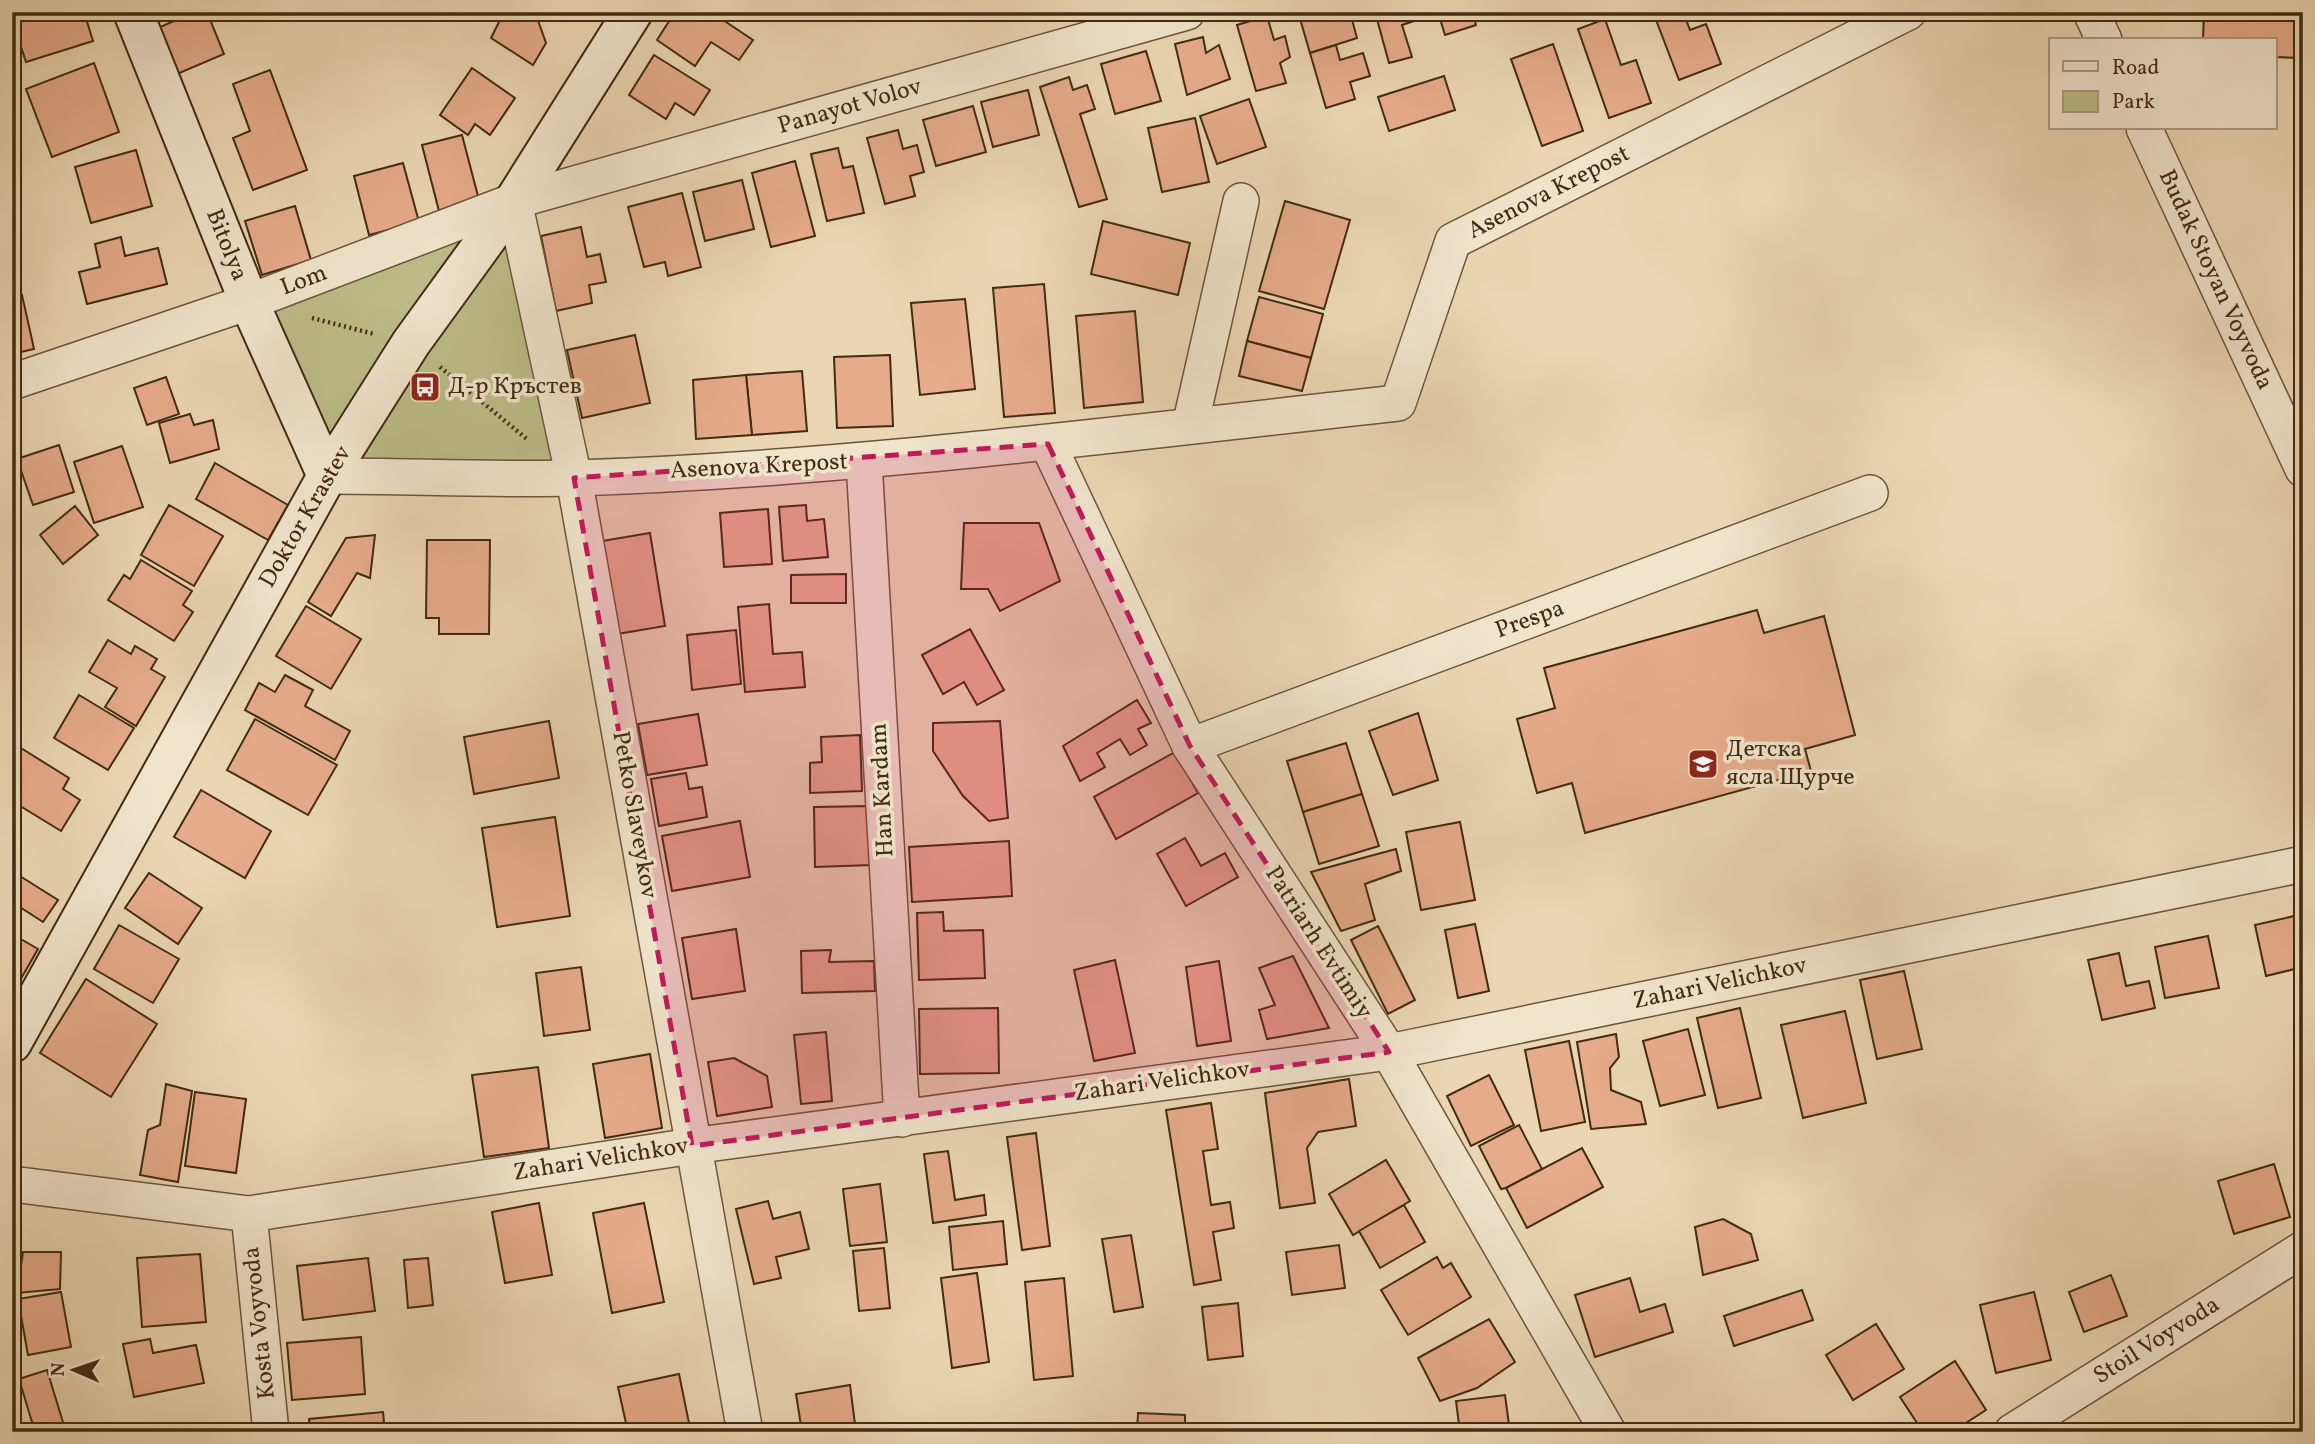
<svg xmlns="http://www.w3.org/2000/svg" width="2315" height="1444" font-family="Vollkorn,serif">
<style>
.green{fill:#bcbc88;stroke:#7f744d;stroke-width:2}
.building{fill:#e6ab8b;stroke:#422b12;stroke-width:2}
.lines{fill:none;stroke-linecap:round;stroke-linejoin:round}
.street-casing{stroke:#6c563a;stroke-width:38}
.secondary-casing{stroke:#422b12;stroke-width:42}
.path{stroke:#422b12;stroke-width:4.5;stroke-dasharray:2 3.5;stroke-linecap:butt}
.street{stroke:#f1e4cd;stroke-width:35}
.secondary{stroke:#f1e4cd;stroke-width:38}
.marked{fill:#c2185b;fill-opacity:0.2;stroke:#c2185b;stroke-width:5;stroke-dasharray:14 9;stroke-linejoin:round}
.labels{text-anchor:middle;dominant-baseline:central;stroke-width:7;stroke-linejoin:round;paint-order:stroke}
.street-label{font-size:24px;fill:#422b12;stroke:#f1e4cd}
.poi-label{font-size:24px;fill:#422b12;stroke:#f1e4cd;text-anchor:start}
</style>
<rect width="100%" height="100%" fill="#ead6b2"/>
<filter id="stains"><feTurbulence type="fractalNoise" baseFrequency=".00286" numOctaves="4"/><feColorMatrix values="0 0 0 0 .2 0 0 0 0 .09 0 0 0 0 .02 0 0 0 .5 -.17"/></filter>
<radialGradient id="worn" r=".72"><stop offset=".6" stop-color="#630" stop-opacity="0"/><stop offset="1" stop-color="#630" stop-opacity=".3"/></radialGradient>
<polygon class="green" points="514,201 574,478 327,476 249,302"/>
<g class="building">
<polygon points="12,12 84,12 93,41 26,62 12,19"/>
<polygon points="194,12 207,12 224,54 177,74 158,28"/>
<polygon points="504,12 535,12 546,43 533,65 491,38"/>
<polygon points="675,12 711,12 753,40 739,60 711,42 695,66 657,40"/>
<polygon points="1298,12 1350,12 1357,38 1310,53"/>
<polygon points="1375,12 1415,12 1417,20 1402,25 1412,57 1389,63"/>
<polygon points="1438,12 1472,12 1476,25 1445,35"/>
<polygon points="1653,12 1683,12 1690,30 1706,24 1721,64 1679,80"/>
<polygon points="2204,12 2303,12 2303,58 2275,57 2275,40 2203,40"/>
<polygon points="1267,16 1274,40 1285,36 1290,57 1280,63 1286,83 1256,91 1237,25"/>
<polygon points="1605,19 1621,65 1636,60 1651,103 1609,118 1578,29"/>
<polygon points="1203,37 1206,53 1219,45 1230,79 1187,95 1175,44"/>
<polygon points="1553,44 1583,131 1542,146 1511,59"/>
<polygon points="1336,45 1340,60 1363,53 1370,76 1350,82 1355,99 1326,108 1310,53"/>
<polygon points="1146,51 1161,101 1115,114 1101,64"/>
<polygon points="654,55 710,90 694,115 675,103 666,119 629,95"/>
<polygon points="94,63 119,132 52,157 26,89"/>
<polygon points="472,68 515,98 490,135 475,124 468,135 440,115"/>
<polygon points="270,70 307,170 253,190 233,138 250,131 233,84"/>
<polygon points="1444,76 1455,110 1389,131 1378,97"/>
<polygon points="1069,77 1073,90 1087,85 1095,109 1080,114 1107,199 1079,207 1040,87"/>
<polygon points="1028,90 1039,135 993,147 981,102"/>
<polygon points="1249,99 1266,147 1217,164 1200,116"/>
<polygon points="973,106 986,152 936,166 923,120"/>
<polygon points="1195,118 1209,182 1162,192 1148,128"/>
<polygon points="898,130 903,149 917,145 924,172 910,176 915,196 885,204 867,138"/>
<polygon points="462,135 479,200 439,211 422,145"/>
<polygon points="838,148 843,168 853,166 864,213 827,221 811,154"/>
<polygon points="136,150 152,206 91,223 75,167"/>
<polygon points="795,161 815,236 771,247 752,173"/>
<polygon points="403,163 419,222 369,235 354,176"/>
<polygon points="742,180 754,229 705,241 693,192"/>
<polygon points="682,193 701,267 668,276 665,262 644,267 628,207"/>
<polygon points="1285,201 1350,220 1324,309 1259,291"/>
<polygon points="295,206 311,260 262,275 245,221"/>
<polygon points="1103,221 1190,243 1178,295 1091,274"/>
<polygon points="581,227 587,257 600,254 606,282 589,285 592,303 556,311 541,236"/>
<polygon points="121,237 125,256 158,248 167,284 87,304 79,272 100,267 95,244"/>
<polygon points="1044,284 1055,413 1004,417 993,288"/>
<polygon points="22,295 34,349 12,354 12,297"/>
<polygon points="1259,297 1323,314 1311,358 1247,341"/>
<polygon points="965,299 975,389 920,395 911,303"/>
<polygon points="1135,311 1143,402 1084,408 1076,316"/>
<polygon points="635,335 650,403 582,418 567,350"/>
<polygon points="1247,341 1311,358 1302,391 1239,376"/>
<polygon points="890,355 893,426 837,428 834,357"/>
<polygon points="802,371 807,431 752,435 746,375"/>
<polygon points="746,375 752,435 696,439 693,380"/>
<polygon points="166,377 179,414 147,425 134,388"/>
<polygon points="190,414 194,425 213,420 219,449 170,463 159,423"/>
<polygon points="59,445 74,492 33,505 17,459"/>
<polygon points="122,446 143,507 94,523 74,462"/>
<polygon points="215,463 288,505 268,540 196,499"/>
<polygon points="169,505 223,536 194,586 141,555"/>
<polygon points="806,505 807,521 824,519 828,557 783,561 779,507"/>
<polygon points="75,506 98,535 63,564 40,535"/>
<polygon points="768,509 772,564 724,567 720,513"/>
<polygon points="964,523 1039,523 1060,581 1000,611 988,589 961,589"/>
<polygon points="650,533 665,626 617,634 602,541"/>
<polygon points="375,535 370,578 357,573 331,616 308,602 346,538"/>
<polygon points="427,540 490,540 489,634 439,634 439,618 426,618"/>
<polygon points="141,560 192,591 183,605 193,612 174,641 108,600 124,575 130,579"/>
<polygon points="846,574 846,603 791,603 791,575"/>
<polygon points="769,604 773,654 802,652 805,687 745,692 738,607"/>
<polygon points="306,606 361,639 331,689 276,656"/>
<polygon points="1757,610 1764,633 1824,616 1855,735 1805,749 1811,771 1585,833 1572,783 1537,793 1517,719 1555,708 1544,668"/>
<polygon points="970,629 1004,690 977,705 964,682 943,694 922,655"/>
<polygon points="736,630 741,684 692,690 687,635"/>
<polygon points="108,640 131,654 135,646 157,659 151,669 165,677 136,726 105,707 117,688 89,672"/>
<polygon points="285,675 313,690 305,706 350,731 335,760 245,710 259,683 275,692"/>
<polygon points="79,695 134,728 108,770 54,738"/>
<polygon points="1137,700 1151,723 1138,729 1147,745 1130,755 1120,739 1097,753 1105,767 1080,781 1063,746"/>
<polygon points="1418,713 1438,780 1393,795 1369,731"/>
<polygon points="698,714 707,765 647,775 638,724"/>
<polygon points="255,719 337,765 308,815 227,770"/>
<polygon points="549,721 559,778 474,794 464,737"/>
<polygon points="1000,721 1008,818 989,821 963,796 933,751 933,723"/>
<polygon points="860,735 862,791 810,793 810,763 822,762 821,737"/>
<polygon points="1346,743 1362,794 1303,812 1287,761"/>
<polygon points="16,745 69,778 63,789 80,800 61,831 12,801 12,751"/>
<polygon points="1175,752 1198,793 1116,839 1094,797"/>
<polygon points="686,773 689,789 702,787 707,817 659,826 651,779"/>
<polygon points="201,790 271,831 245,878 174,837"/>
<polygon points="1362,794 1379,846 1319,864 1303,812"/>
<polygon points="871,806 872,865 815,867 814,807"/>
<polygon points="555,817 570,916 497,927 482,828"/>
<polygon points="740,821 750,877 672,891 662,836"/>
<polygon points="1460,822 1475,900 1421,910 1406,832"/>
<polygon points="1185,838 1201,866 1225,853 1238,877 1186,906 1157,854"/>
<polygon points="1009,841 1012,896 912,902 909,847"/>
<polygon points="1396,849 1401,871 1365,884 1375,920 1341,931 1311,872"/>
<polygon points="12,871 58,900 43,922 12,902"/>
<polygon points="149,873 202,908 178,944 125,908"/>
<polygon points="943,912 944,931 983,930 985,978 919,980 917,913"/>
<polygon points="2303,914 2303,967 2266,976 2255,925"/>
<polygon points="1475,924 1489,991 1458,998 1445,930"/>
<polygon points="119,925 179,959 153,1003 94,969"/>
<polygon points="1378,926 1415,1000 1388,1014 1351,940"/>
<polygon points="736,929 745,991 692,999 682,938"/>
<polygon points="12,934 38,949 15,989 12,988"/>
<polygon points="2208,936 2219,988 2165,998 2155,947"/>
<polygon points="831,950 829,962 874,961 875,991 802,993 801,951"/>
<polygon points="2119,953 2126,986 2149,981 2155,1008 2102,1020 2088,960"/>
<polygon points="1293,956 1329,1028 1267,1039 1259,1010 1275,1005 1259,968"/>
<polygon points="1115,960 1135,1053 1094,1061 1074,970"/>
<polygon points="1219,961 1231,1041 1197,1046 1186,967"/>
<polygon points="581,967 590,1030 544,1036 536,973"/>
<polygon points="1904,971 1922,1049 1877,1059 1860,980"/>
<polygon points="86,979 157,1024 111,1097 40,1053"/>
<polygon points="998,1008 999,1073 920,1074 919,1009"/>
<polygon points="1740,1008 1761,1098 1718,1108 1697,1018"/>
<polygon points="1845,1011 1866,1103 1803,1118 1781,1025"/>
<polygon points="1688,1029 1705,1095 1660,1106 1643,1041"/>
<polygon points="826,1032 832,1101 801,1104 794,1035"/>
<polygon points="1616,1034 1619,1057 1610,1068 1611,1090 1641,1102 1646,1124 1591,1129 1577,1042"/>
<polygon points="1569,1041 1585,1122 1541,1131 1525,1050"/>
<polygon points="650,1054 662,1128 605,1138 593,1064"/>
<polygon points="734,1058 767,1076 772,1107 717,1116 708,1062"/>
<polygon points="538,1067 549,1148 484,1157 472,1075"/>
<polygon points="1489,1075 1514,1125 1471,1146 1447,1096"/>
<polygon points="1349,1079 1356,1126 1318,1132 1307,1148 1315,1203 1280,1208 1265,1093"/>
<polygon points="166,1084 192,1091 178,1182 140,1175 148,1130 160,1125"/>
<polygon points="195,1092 246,1099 236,1173 185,1166"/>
<polygon points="1211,1103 1218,1149 1203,1151 1211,1205 1230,1202 1234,1228 1213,1232 1221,1280 1194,1285 1166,1110"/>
<polygon points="1519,1125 1542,1169 1506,1188 1501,1189 1479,1146"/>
<polygon points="1036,1133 1050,1246 1022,1250 1007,1137"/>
<polygon points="1582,1148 1603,1187 1527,1228 1506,1188"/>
<polygon points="948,1151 955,1200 984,1195 986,1215 933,1223 924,1154"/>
<polygon points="1386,1160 1410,1201 1353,1235 1329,1194"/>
<polygon points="2274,1164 2290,1217 2234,1234 2218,1181"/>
<polygon points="880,1184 887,1242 850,1246 843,1189"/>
<polygon points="768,1201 773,1219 800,1212 809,1249 776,1257 781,1278 754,1284 736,1209"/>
<polygon points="539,1203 552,1275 505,1283 492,1212"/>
<polygon points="644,1203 664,1302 612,1313 593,1213"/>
<polygon points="1404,1205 1425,1242 1380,1268 1359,1231"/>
<polygon points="1723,1219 1751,1234 1758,1260 1703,1275 1695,1227"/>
<polygon points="1003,1221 1007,1264 953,1270 949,1227"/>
<polygon points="1131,1235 1143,1307 1114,1312 1102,1239"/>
<polygon points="1339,1245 1345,1288 1292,1295 1286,1252"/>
<polygon points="884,1248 890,1308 859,1311 853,1251"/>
<polygon points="23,1252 61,1252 60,1289 17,1293"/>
<polygon points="200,1254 206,1322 142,1327 137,1258"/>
<polygon points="1437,1257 1443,1268 1451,1263 1471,1297 1408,1335 1381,1290"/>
<polygon points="368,1258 375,1311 303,1320 297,1266"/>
<polygon points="428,1258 433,1305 408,1308 404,1260"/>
<polygon points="977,1273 989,1362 952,1368 941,1278"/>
<polygon points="2111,1275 2127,1316 2084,1332 2069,1292"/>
<polygon points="1064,1278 1073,1376 1034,1380 1025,1282"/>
<polygon points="1630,1278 1640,1312 1665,1304 1673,1332 1595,1357 1575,1295"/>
<polygon points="1802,1290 1813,1320 1734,1346 1724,1316"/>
<polygon points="61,1292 71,1347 28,1355 18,1299"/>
<polygon points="2034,1292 2051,1360 1996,1373 1980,1305"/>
<polygon points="1238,1303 1243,1356 1208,1360 1202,1307"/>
<polygon points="1489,1319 1515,1362 1477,1388 1440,1401 1418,1358"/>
<polygon points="1876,1324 1904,1369 1853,1400 1826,1355"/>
<polygon points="361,1337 365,1394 292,1400 287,1343"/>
<polygon points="150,1339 153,1353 196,1345 204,1383 134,1397 123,1344"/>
<polygon points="1955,1361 1986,1410 1952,1432 1923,1432 1900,1397"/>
<polygon points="47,1370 66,1432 35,1432 19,1379"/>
<polygon points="679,1374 690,1428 675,1432 628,1432 618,1387"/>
<polygon points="850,1385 856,1432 802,1432 796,1394"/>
<polygon points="1505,1395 1510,1432 1460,1432 1456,1401"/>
<polygon points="383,1412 385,1432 311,1432 309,1419"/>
<polygon points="1138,1413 1185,1415 1185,1432 1137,1432"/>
</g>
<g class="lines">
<g class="street-casing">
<g id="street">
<polyline points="2091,12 2104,40"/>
<polyline points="2144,128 2303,469"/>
<polyline points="514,201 574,478 745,1432"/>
<polyline points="12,382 249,302 514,201 1187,12"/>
<polyline points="1190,426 1241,201"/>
<polyline points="1048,444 1190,746 1389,1052 1608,1432"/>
<polyline points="864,461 902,1119"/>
<path d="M327 476C410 476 493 480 575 478 851 469 1124 433 1398 403L1453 241 1908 12"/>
<polyline points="1190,746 1870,493"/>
<polyline points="12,1184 249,1214 692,1146 1389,1052 2303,864"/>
<polyline points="249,1214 271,1432"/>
<polyline points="2012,1432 2303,1249"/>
</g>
</g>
<g class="secondary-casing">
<g id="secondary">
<polyline points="133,12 249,302 327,476"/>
<polyline points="12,1043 327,476 411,343 514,201 633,12"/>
</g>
</g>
<g class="path">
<polyline points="312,318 374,334"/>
<polyline points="440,367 528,440"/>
</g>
<use href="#street" class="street"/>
<use href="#secondary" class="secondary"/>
</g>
<path class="marked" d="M1048 444 1190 746 1389 1052 692 1146 574 478Z"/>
<defs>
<g id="bus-square" transform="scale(1.575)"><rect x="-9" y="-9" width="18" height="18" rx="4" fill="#8f2418" stroke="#f1e4cd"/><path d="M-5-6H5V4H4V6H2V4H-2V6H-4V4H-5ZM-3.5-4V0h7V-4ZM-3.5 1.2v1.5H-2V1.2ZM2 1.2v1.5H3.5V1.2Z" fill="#fff"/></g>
<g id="school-square" transform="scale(1.575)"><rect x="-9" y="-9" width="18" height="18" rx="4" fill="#8f2418" stroke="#f1e4cd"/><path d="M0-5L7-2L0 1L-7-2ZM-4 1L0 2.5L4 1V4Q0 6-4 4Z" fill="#fff"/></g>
</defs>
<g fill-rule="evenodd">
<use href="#bus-square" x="425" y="387"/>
<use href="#school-square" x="1703" y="764"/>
</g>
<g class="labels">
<g class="street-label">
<text transform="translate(850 107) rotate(-16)">Panayot Volov</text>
<text transform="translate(1549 193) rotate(-27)">Asenova Krepost</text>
<text transform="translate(226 245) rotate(68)">Bitolya</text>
<text transform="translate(2215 280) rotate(65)">Budak Stoyan Voyvoda</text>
<text transform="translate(304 281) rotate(-21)">Lom</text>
<text transform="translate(759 467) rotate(-3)">Asenova Krepost</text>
<text transform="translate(306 517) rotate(-60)">Doktor Krastev</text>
<text transform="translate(1530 620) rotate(-20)">Prespa</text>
<text transform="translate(883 790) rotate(-93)">Han Kardam</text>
<text transform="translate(634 815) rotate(80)">Petko Slaveykov</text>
<text transform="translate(1318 943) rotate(57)">Patriarh Evtimiy</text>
<text transform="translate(1720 984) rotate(-12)">Zahari Velichkov</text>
<text transform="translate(1162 1082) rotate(-8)">Zahari Velichkov</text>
<text transform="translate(601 1160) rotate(-9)">Zahari Velichkov</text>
<text transform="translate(260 1323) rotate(-96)">Kosta Voyvoda</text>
<text transform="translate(2157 1341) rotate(-32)">Stoil Voyvoda</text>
</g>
<g class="poi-label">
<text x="448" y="387">Д-р Кръстев</text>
<text x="1726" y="750">Детска<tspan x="1726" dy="28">ясла Щурче</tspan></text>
</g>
</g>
<rect width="2315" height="1444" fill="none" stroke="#ead6b2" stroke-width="42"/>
<rect x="14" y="14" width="2287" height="1416" fill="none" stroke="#422b12" stroke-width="3.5"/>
<rect x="21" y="21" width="2273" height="1402" fill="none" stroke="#422b12" stroke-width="2"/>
<rect x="2049" y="38" width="228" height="91" fill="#f1e4cd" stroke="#ab9a82" stroke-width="2"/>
<rect x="2063" y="61" width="35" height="10" fill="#f1e4cd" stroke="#ab9a82" stroke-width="2"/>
<text x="2112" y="74" font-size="21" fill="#422b12">Road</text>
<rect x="2063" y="91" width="35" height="21" fill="#bcbc88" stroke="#ab9a82" stroke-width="2"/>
<text x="2112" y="108" font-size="21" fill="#422b12">Park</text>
<g transform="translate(74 1370) rotate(272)" stroke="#f1e4cd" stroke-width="5" paint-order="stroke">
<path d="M0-5L12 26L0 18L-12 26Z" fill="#422b12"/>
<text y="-10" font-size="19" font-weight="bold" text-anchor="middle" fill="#422b12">N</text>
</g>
<rect width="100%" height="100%" filter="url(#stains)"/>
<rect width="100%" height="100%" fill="url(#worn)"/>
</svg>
